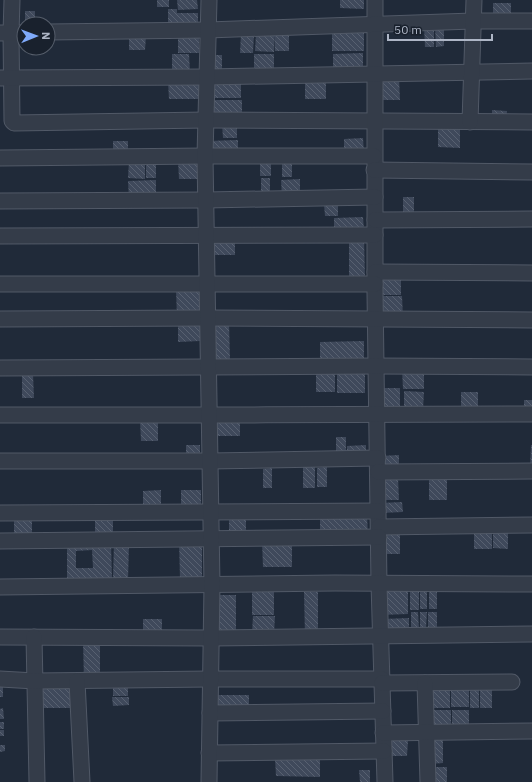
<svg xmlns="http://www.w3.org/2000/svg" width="532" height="782" font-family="'IBM Plex Sans',sans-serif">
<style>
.building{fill:url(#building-back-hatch);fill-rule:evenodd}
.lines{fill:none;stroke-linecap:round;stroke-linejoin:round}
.minor-casing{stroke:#515967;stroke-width:17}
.minor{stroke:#343c49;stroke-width:15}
</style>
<defs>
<pattern id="building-back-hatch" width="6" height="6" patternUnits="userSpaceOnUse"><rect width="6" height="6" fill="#3f495b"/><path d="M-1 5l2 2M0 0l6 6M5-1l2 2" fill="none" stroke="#586171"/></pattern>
</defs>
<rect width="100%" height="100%" fill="#202a39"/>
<g class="building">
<rect x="157" y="0" width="12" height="7"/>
<polygon points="177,0 197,0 198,9 178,10"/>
<polygon points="340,0 364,0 364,9 340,8"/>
<rect x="493" y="3" width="18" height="17"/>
<rect x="168" y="9" width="9" height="19"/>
<rect x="25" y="11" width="10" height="13"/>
<rect x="177" y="13" width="21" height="15"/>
<polygon points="424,26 434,26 434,47 425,47"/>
<polygon points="435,26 444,26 444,46 436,47"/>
<polygon points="364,32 364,51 332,51 332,33"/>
<polygon points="289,33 289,51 275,51 275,34"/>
<polygon points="241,34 254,34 253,53 240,53"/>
<polygon points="256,34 275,34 274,52 255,51"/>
<rect x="178" y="35" width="21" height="18"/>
<polygon points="129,36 146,36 145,50 129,50"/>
<polygon points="363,53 363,72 333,72 333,54"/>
<polygon points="172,54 189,54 190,72 172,73"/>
<rect x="254" y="54" width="20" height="19"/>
<rect x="208" y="55" width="14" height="18"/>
<polygon points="399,78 400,100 376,100 375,79"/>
<polygon points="168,82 199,82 200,99 169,99"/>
<rect x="208" y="82" width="33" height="16"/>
<rect x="305" y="82" width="21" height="17"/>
<polygon points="207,100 242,100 242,118 208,118"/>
<polygon points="492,110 507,111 506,122 492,121"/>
<polygon points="237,123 237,138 223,138 222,124"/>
<polygon points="438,128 460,129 460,148 438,147"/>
<polygon points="363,138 364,153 344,153 344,139"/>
<polygon points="238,140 238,154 207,154 207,141"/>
<rect x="113" y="141" width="15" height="14"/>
<rect x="260" y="158" width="11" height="18"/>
<polygon points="292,158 292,177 282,177 282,159"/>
<polygon points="129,160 145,160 145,179 128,178"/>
<rect x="146" y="160" width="10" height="18"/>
<polygon points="178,160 198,160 198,179 179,179"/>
<rect x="261" y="178" width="9" height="19"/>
<polygon points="300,179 300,196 282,197 281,180"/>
<polygon points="156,180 156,199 129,199 128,181"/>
<polygon points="403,197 414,197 414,217 403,218"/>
<polygon points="338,203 338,216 325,216 324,204"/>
<polygon points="363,217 364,230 334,231 334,218"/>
<polygon points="349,238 364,238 365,279 349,279"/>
<polygon points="235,239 235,255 208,255 207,240"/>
<rect x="376" y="275" width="25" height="20"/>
<polygon points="200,289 201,317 177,317 176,290"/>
<polygon points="377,296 402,296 403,318 377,318"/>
<polygon points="200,321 200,341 178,342 178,322"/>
<polygon points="229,321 230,361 209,362 209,322"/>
<polygon points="364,341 364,362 320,363 320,342"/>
<polygon points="402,369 424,369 424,389 403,389"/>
<polygon points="337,371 365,372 365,393 337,393"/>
<polygon points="335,372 335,392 316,392 316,373"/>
<polygon points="22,374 33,374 34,398 22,398"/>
<polygon points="377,388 400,388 400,409 378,409"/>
<polygon points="404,391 424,392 423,410 404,410"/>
<rect x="461" y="392" width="17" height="20"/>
<rect x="524" y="400" width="8" height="11"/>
<rect x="211" y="417" width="29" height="19"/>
<polygon points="140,420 158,420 158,441 141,441"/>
<rect x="336" y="437" width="10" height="21"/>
<rect x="186" y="445" width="14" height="15"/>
<polygon points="366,445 366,458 347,458 347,446"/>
<polygon points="531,445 532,445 532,469 530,469"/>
<polygon points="399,455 399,468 380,469 380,456"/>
<rect x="303" y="467" width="12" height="21"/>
<polygon points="327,467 327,487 317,487 317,468"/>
<polygon points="272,468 272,488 263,488 263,469"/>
<polygon points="379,478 398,478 399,500 380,500"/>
<rect x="429" y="478" width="18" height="22"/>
<polygon points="161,490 161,510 143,510 143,491"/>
<rect x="181" y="490" width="20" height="18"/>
<polygon points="402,502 403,512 381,513 381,503"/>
<polygon points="367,515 368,536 320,537 320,516"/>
<polygon points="95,516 113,516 113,539 95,538"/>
<rect x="229" y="516" width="17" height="20"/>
<rect x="14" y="518" width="18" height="19"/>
<polygon points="493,529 508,529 508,549 493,548"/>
<rect x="380" y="530" width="20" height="24"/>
<rect x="474" y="530" width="18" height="19"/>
<polygon points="179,541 202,541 202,579 180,579"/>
<polygon points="262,541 292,541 292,567 263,567"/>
<polygon points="114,542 129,543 128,580 113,580"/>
<path d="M67 543H111L112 579 67 580ZM92 550 93 568H76V551Z"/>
<polygon points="408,590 408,614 381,615 381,591"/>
<polygon points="427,590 427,609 420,609 420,591"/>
<rect x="429" y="590" width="8" height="19"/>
<rect x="410" y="591" width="9" height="19"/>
<rect x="252" y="592" width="22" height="23"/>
<polygon points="304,592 318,592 318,636 305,636"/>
<rect x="215" y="595" width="21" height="38"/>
<polygon points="411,612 418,612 419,629 411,629"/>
<polygon points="420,612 427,612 426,628 420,628"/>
<rect x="428" y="612" width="9" height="16"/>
<polygon points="253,616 275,616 274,633 252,633"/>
<polygon points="409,618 409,631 382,632 382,619"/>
<rect x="143" y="619" width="19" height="16"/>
<polygon points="83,640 100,640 100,680 84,680"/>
<polygon points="37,682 70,683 70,708 37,708"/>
<rect x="113" y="683" width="15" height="13"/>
<rect x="0" y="684" width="3" height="13"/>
<rect x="429" y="688" width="21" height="20"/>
<rect x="480" y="688" width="12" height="20"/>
<rect x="451" y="689" width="18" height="18"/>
<rect x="470" y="689" width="9" height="19"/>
<rect x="212" y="695" width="37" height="16"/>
<polygon points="112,697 129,697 129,705 113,706"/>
<polygon points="3,708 4,719 0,719 0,709"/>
<polygon points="429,710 451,710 451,731 430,731"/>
<rect x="452" y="710" width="17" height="20"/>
<rect x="0" y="722" width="4" height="7"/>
<rect x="0" y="730" width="4" height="6"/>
<polygon points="430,736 443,736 443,763 430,764"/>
<polygon points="385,741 408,741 407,756 385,756"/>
<polygon points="0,745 5,745 5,751 0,752"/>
<polygon points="275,758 320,758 320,777 276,776"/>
<rect x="430" y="767" width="17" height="15"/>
<polygon points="359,770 370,770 370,782 360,782"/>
</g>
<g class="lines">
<g class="minor-casing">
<g id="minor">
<polyline points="12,0 11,33 12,121 14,123 206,120 532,122"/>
<polyline points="375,0 375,293 379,584 385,782"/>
<polyline points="48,32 208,30 473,21 532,21"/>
<polyline points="0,33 24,33"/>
<polyline points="0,78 207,77 532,71"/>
<polyline points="470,122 474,0"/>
<polyline points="0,158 205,156 374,156"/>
<polyline points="374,170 532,172"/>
<polyline points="0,201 206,200 375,197"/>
<polyline points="375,220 532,219"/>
<polyline points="0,236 375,235"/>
<polyline points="375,272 532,273"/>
<polyline points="0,284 375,284"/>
<polyline points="0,319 208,318 532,320"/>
<polyline points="0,368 376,366 532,367"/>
<path d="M0 415C177 414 355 416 532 414"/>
<polyline points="0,461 210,461 378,458"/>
<polyline points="378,472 532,471"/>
<polyline points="0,513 378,511"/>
<polyline points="379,527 532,525"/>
<polyline points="0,541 379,537"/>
<polyline points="0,587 335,583 532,584"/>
<polyline points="0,637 211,638 532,634"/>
<polyline points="34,637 37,782"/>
<polyline points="0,679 35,681 210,679 382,679"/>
<polyline points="77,681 82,782"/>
<polyline points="382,683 512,682"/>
<polyline points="425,683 428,782"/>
<polyline points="210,713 383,711"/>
<polyline points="383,733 532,731"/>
<polyline points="209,753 384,751"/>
<polyline points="209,782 212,585 205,156 209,0"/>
</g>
</g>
<use href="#minor" class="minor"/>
</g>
<g transform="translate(36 36) rotate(89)"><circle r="19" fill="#19212d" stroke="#555d6a"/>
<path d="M0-3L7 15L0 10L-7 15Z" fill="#7faafa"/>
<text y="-6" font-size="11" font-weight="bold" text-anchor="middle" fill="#aeb6c6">N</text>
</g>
<path d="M388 34v6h104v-6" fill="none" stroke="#aeb6c6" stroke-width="2"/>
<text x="394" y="34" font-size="12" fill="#aeb6c6" stroke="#19212d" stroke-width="3" paint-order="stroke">50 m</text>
</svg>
